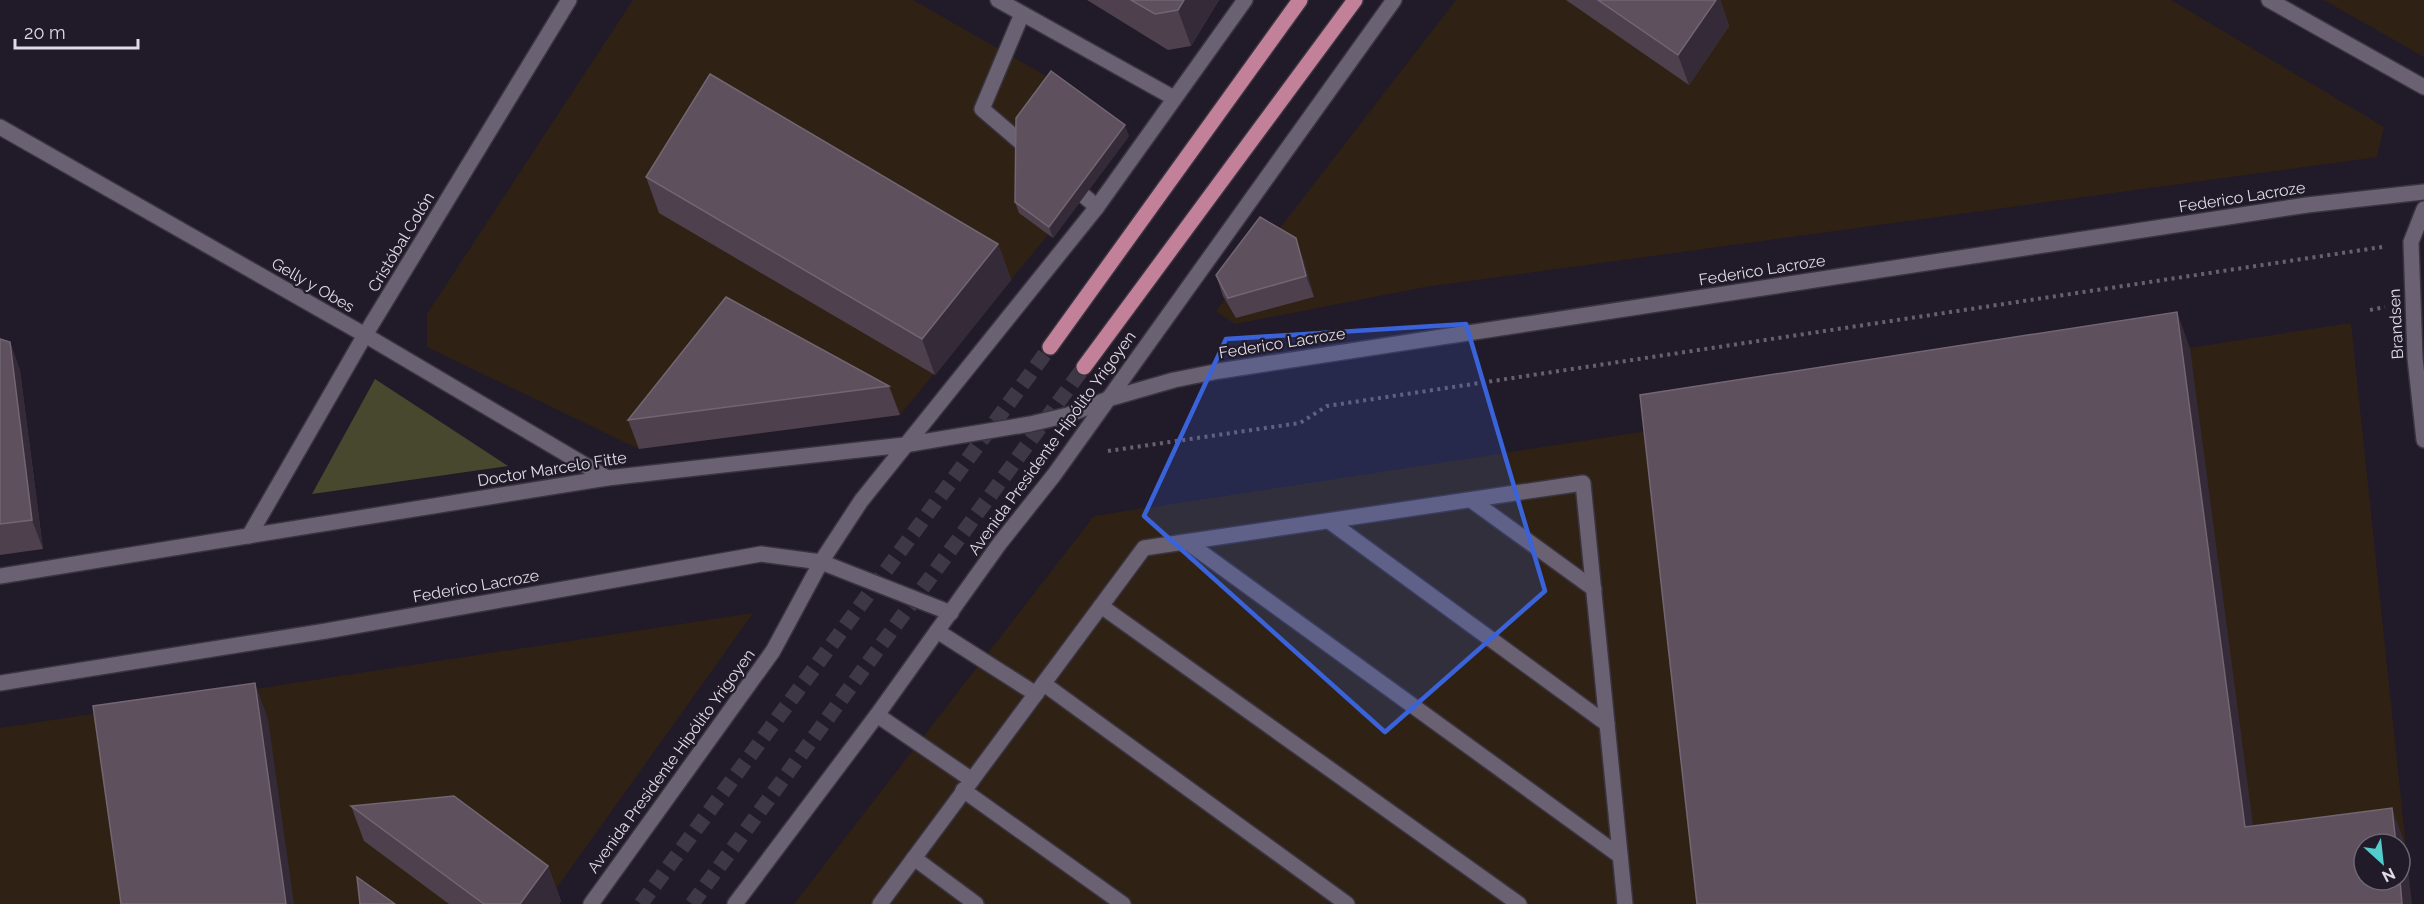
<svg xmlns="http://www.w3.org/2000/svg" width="2424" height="904" font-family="Raleway,sans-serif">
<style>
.commercial{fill:#2f2215;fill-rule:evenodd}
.green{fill:#47482e}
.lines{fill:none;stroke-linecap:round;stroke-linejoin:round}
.primary-tunnel{stroke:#3e3745;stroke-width:15;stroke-dasharray:15 8;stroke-linecap:butt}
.service-casing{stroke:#3a3440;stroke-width:18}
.minor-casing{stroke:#3a3440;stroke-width:18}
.tertiary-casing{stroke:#3a3440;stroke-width:18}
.primary-casing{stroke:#3a3440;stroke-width:18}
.path{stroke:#67616e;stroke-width:4;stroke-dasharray:3 4.5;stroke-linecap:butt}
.service{stroke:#6a6173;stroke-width:15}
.minor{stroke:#6a6173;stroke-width:15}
.tertiary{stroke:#6a6173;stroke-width:15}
.primary{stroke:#c28199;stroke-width:15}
.wall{fill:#4e404c}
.shaded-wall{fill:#352a37}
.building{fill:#5e505c;stroke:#726672;stroke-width:1.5}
.marked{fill:#3a63da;fill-opacity:0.2;stroke:#3a63da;stroke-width:4.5;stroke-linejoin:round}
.labels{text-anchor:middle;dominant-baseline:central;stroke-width:4.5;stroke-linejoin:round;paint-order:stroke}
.street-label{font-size:16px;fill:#e0dbe5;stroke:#211a29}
</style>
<rect width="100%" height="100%" fill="#211a29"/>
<g class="commercial">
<polygon points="633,0 913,0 1055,81 1129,136 900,415 639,449 427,347 427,314"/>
<polygon points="1456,0 2171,0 2384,127 2377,157 1425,287 1235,324 1216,311"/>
<polygon points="2325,0 2424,0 2424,57 2324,0"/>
<path d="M2351 323 2412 904H794L1094 516ZM2364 844H2400V880H2364Z"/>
<polygon points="753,613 545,904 0,904 0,728"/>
</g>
<polygon class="green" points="375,379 508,466 312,494"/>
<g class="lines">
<g class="primary-tunnel">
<polyline points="641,904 1050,347"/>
<polyline points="692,904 1084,367"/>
</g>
<g class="service-casing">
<g id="service">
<polyline points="1022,14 982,109 1031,151"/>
<polyline points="1070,184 1097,207"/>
<polyline points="1471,500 1594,589"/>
<polyline points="1329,521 1607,724"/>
<polyline points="1187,542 1620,856"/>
<polyline points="1101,606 1519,904"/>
<polyline points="937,631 1036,694"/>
<polyline points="1044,684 1347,904"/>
<polyline points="877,715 972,780"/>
<polyline points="963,790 1123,904"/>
<polyline points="914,858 976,904"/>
<polyline points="880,904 1144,548 1583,483 1625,904"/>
</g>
</g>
<g class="minor-casing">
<g id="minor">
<polyline points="0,127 365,335 607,478"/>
<polyline points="1108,399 1174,380 1219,371 2307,205 2424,192"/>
<polyline points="249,536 365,335 569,0"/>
</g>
</g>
<g class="tertiary-casing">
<g id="tertiary">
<polyline points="998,0 1174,98"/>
<polyline points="2269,0 2424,87"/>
<polyline points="2424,209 2411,242 2415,358 2424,440"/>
<polyline points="0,576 607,478 904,445 1030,424 1068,415 1108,399"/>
<polyline points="0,683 326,631 761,554 821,562 951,613"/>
<polyline points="591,904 773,651 821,562 861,501 1097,207 1245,0"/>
<polyline points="735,904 877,715 1000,543 1054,475 1394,0"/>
</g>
</g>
<g class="primary-casing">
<g id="primary">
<polyline points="1050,347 1300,0"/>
<polyline points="1084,367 1355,0"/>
</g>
</g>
<g class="path">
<polyline points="2370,310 2385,307"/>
<polyline points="1108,451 1300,423 1327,406 2382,247"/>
</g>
<use href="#service" class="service"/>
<use href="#minor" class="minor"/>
<use href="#tertiary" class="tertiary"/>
<use href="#primary" class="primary"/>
</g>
<g class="wall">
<polygon points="1087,0 1219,0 1191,46 1168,50"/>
<polygon points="1566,0 1720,0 1729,26 1689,85"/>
<polygon points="1129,136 1053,238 1019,213 1015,202"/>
<polygon points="646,177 998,244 1011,280 935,375 659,213"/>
<polygon points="1303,259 1314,297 1236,318 1223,296 1216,275"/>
<polygon points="0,339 10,342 20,371 43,549 0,555"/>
<polygon points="889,386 900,415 639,449 628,420"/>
<polygon points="351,806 548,866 561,901 559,904 449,904 364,841"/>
</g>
<g class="shaded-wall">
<polygon points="1184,0 1219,0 1191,46 1178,10"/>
<polygon points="1716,0 1720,0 1729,26 1689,85 1678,55"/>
<polygon points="1125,125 1129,136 1053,238 1049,227"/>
<polygon points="1296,238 1303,259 1314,297 1306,276"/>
<polygon points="998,244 1011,280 935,375 922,339"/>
<polygon points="2177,312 2190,348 2258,862 2245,827"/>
<polygon points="10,342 20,371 43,549 32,520"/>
<polygon points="255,683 268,719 294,904 286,904"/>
<polygon points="2392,808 2405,844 2412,904 2402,904 2400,880 2400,844 2396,844"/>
<polygon points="548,866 561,901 559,904 520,904"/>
</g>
<g class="building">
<polygon points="1131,0 1184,0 1178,10 1155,14"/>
<polygon points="1598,0 1716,0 1678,55"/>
<polygon points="1051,71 1125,125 1049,227 1015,202 1016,118"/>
<polygon points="710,74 998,244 922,339 646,177"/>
<polygon points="1260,217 1296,238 1306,276 1228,298 1216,275"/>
<polygon points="726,297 889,386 628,420"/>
<polygon points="2177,312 2245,827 2392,808 2396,844 2364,844 2364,880 2400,880 2402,904 1697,904 1640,395"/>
<polygon points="0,339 10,342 32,520 0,524"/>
<polygon points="255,683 286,904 121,904 93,706"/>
<polygon points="454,796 548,866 520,904 484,904 351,806"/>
<polygon points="357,877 395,904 360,904"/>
</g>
<path class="marked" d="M1466 324 1545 591 1385 732 1144 516 1226 339Z"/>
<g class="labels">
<g class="street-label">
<text transform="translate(2242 197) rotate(-9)">Federico Lacroze</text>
<text transform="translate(401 242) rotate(-59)">Cristóbal Colón</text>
<text transform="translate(1762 270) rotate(-9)">Federico Lacroze</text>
<text transform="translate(313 285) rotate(30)">Gelly y Obes</text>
<text transform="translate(2396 324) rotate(-93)">Brandsen</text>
<text transform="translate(1282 343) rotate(-9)">Federico Lacroze</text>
<text transform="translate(1052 443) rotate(-54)">Avenida Presidente Hipólito Yrigoyen</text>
<text transform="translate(552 469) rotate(-9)">Doctor Marcelo Fitte</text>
<text transform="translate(476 586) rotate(-10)">Federico Lacroze</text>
<text transform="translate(671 761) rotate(-54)">Avenida Presidente Hipólito Yrigoyen</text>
</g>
</g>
<g transform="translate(2382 862) rotate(153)"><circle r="28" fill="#211a29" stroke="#6d6774" stroke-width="1.5"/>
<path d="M0-4.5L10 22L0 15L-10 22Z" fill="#52cdcc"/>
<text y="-9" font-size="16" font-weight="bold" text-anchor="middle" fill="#e0dbe5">N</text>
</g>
<path d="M15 39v9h123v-9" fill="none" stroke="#e0dbe5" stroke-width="3"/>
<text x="24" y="39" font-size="18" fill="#e0dbe5" stroke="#211a29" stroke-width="4.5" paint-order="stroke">20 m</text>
</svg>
